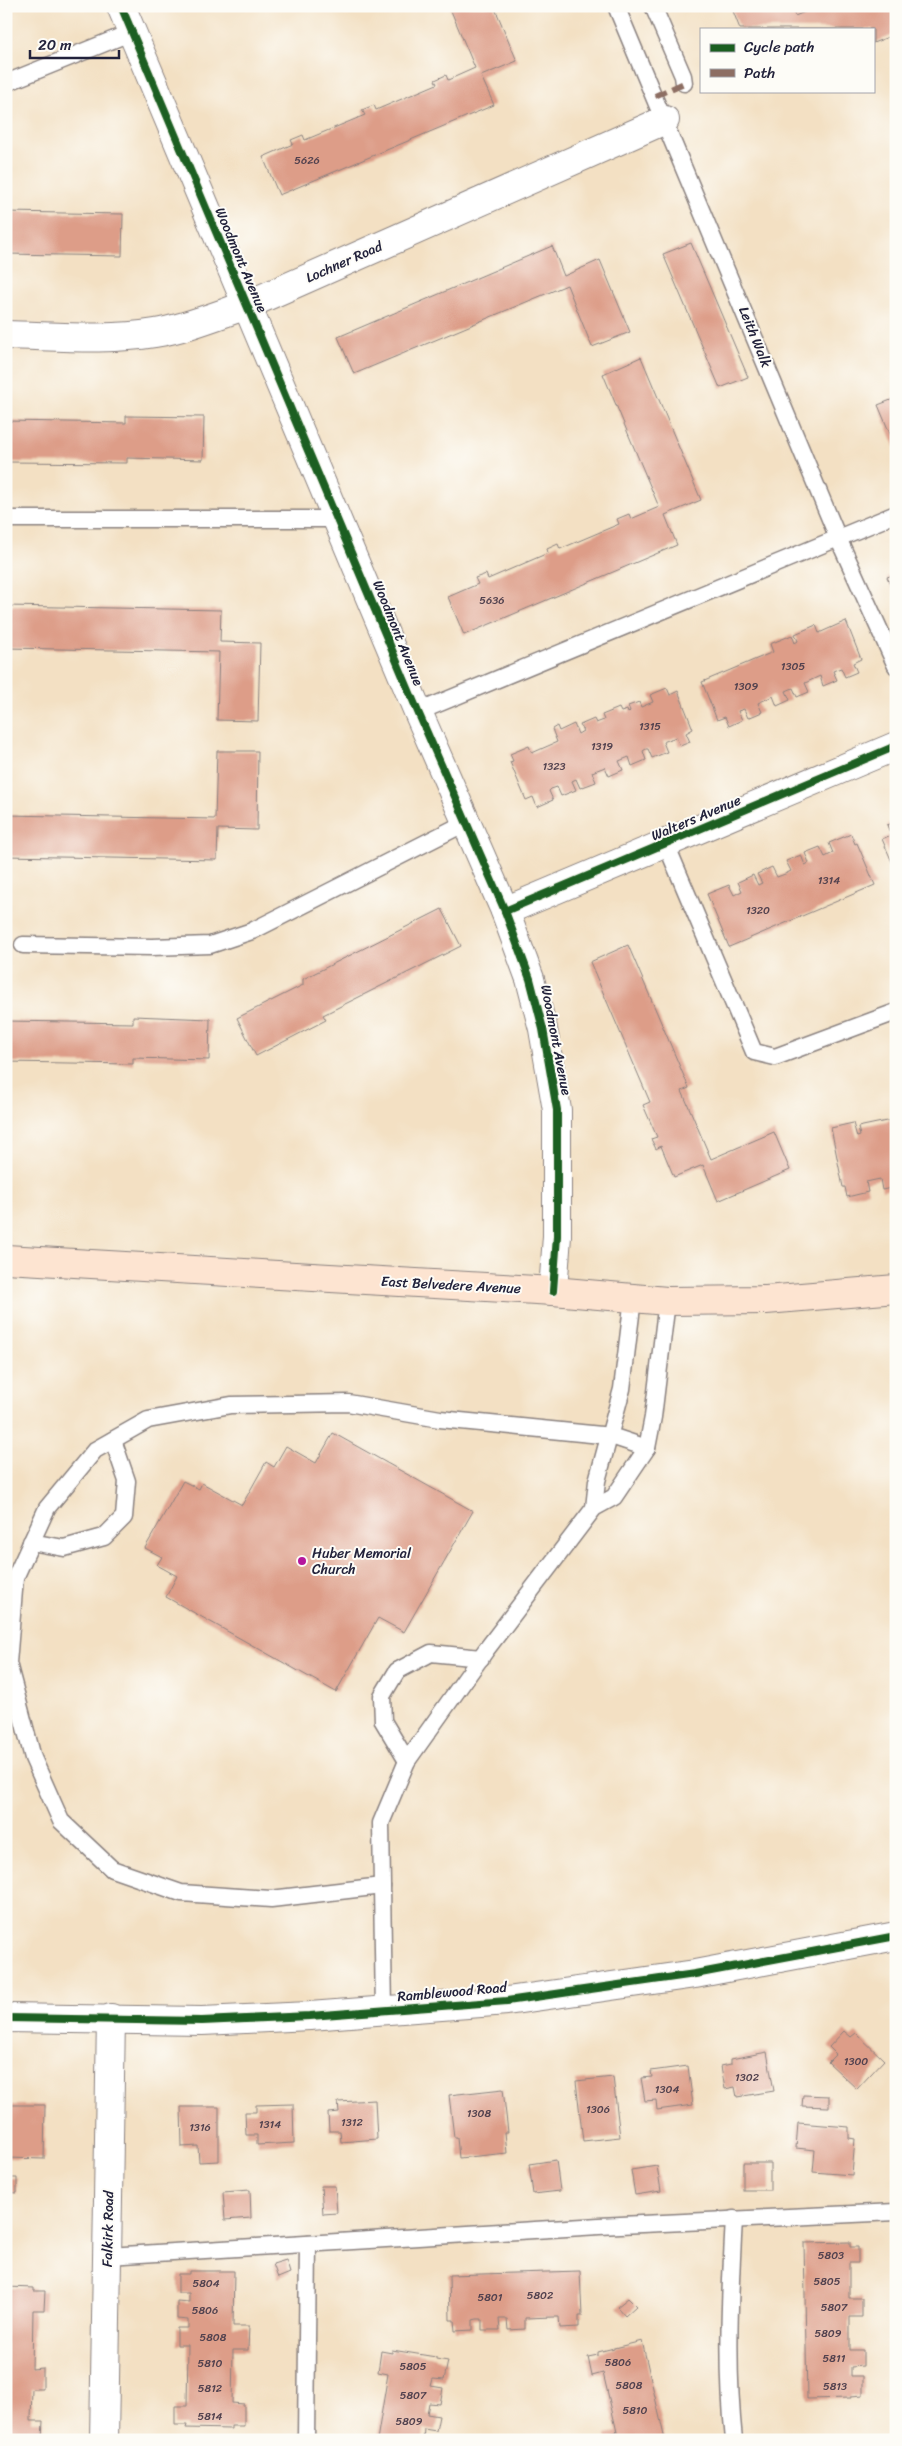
<svg xmlns="http://www.w3.org/2000/svg" width="902" height="2446" font-family="Sriracha,sans-serif">
<style>
.building{fill:#dd9d88}
.lines{fill:none;stroke-linecap:round;stroke-linejoin:round}
.service-casing{stroke:#8a817f;stroke-width:19}
.minor-casing{stroke:#8a817f;stroke-width:30}
.secondary-casing{stroke:#8a817f;stroke-width:30}
.service{stroke:#fff;stroke-width:16}
.minor{stroke:#fff;stroke-width:28}
.secondary{stroke:#fde4d1;stroke-width:28}
.quiet{stroke:#8d6e63;stroke-width:6;stroke-dasharray:12 6;stroke-linecap:butt}
.cycleway-casing{stroke:#fdfcf7;stroke-width:11}
.cycleway{stroke:#1b5e20;stroke-width:8}
.poi-dot{fill:#b5179e;stroke:#fdfcf7;stroke-width:2}
.labels{text-anchor:middle;dominant-baseline:central;stroke-width:4;stroke-linejoin:round;paint-order:stroke}
.number-label{font-size:11px;fill:#51414e}
.street-label{font-size:14px;fill:#22223b;stroke:#fdfcf7}
.poi-label{font-size:14px;fill:#22223b;stroke:#fdfcf7;text-anchor:start}
</style>
<rect width="100%" height="100%" fill="#fdfcf7"/>
<filter id="ink" filterUnits="userSpaceOnUse"><feTurbulence type="fractalNoise" baseFrequency=".02" numOctaves="2"/><feDisplacementMap in="SourceGraphic" scale="10" xChannelSelector="R" yChannelSelector="G"/><feConvolveMatrix kernelMatrix="1 2 1 2 8 2 1 2 1" color-interpolation-filters="sRGB"/></filter>
<filter id="wash" filterUnits="userSpaceOnUse"><feTurbulence type="fractalNoise" baseFrequency=".0096" numOctaves="4" result="noise"/><feDisplacementMap in="SourceGraphic" scale="20" xChannelSelector="R" yChannelSelector="G"/><feGaussianBlur stdDeviation="1.12" result="paint"/><feColorMatrix in="noise" values="0 0 0 0 0 0 0 0 0 0 0 0 0 0 0 0 0 1.4 0 .05"/><feComposite in="paint" operator="in"/></filter>
<g filter="url(#wash)">
<rect width="100%" height="100%" fill="#f3e0c3"/>
<g id="blocks">
<g class="building">
<polygon points="449,6 494,6 517,61 481,76 494,105 279,195 263,157 293,144 291,140 303,135 305,140 365,115 362,110 374,105 376,110 437,84 435,80 446,75 448,80 475,68"/>
<polygon points="731,6 791,6 795,16 819,6 896,6 896,34 873,43 873,29 740,29"/>
<polygon points="6,212 123,214 122,256 6,254"/>
<polygon points="691,243 748,377 720,388 663,254"/>
<polygon points="552,246 564,276 600,260 630,332 592,347 567,285 354,374 338,337"/>
<polygon points="641,357 701,500 665,515 677,545 464,635 448,597 478,584 475,578 486,574 488,579 548,553 547,549 558,544 560,549 619,524 617,519 629,514 631,519 659,507 603,374"/>
<polygon points="896,398 896,448 878,405"/>
<polygon points="126,416 204,417 203,460 127,458 127,463 6,462 6,421 126,423"/>
<polygon points="896,574 896,597 887,577"/>
<polygon points="6,606 221,610 220,642 260,643 258,721 217,720 219,652 6,648"/>
<polygon points="846,621 861,659 853,663 857,672 845,677 841,668 838,669 833,671 837,680 823,686 820,676 805,683 809,692 797,697 793,688 786,691 790,700 777,706 773,696 758,703 762,712 748,718 744,709 738,711 742,720 729,726 725,717 717,720 702,682 773,652 770,644 792,635 795,643 798,641 795,634 816,625 819,633"/>
<polygon points="667,688 670,695 678,691 693,729 686,733 690,742 680,746 676,737 663,742 667,752 652,758 648,749 646,749 643,751 646,760 632,766 629,757 619,761 623,770 609,776 605,767 592,772 596,782 580,788 576,779 572,781 576,790 561,796 557,787 551,789 549,791 553,800 537,807 533,797 526,800 510,762 513,761 510,754 529,746 532,753 557,742 552,729 557,726 559,731 574,724 578,734 583,731 580,725 594,719 596,723 604,720 602,715 619,708 621,712 627,710 628,713 630,711 628,706 639,702 641,707 653,702 650,695"/>
<polygon points="217,751 258,751 257,830 218,829 217,860 6,856 6,815 215,819"/>
<polygon points="896,822 896,871 882,839 891,835 887,825"/>
<polygon points="851,834 855,844 857,843 875,885 729,947 707,894 729,885 734,895 742,891 738,882 753,875 758,885 762,883 757,874 772,867 777,877 785,874 791,871 786,861 801,855 805,865 809,863 805,853 820,847 825,857 833,853 829,843"/>
<polygon points="442,909 461,946 323,1015 326,1020 256,1056 237,1018 303,985 303,979"/>
<polygon points="628,945 689,1088 682,1091 711,1159 774,1132 790,1170 718,1201 703,1165 674,1177 661,1146 656,1149 651,1139 657,1137 643,1105 650,1102 590,962"/>
<polygon points="133,1016 210,1019 209,1060 133,1058 133,1064 6,1062 6,1021 133,1023"/>
<polygon points="896,1119 896,1187 882,1190 880,1179 866,1182 868,1192 847,1197 845,1187 843,1187 831,1128 853,1123 857,1137 860,1136 858,1127"/>
<polygon points="333,1433 473,1511 404,1632 378,1618 336,1692 166,1597 177,1576 157,1565 162,1557 145,1548 183,1481 199,1489 202,1483 242,1505 266,1462 274,1467 286,1446 316,1463"/>
<polygon points="844,2031 851,2037 856,2033 884,2060 857,2089 828,2062 836,2054 829,2047"/>
<polygon points="767,2052 774,2091 737,2097 735,2087 725,2089 721,2066 731,2064 731,2059"/>
<polygon points="688,2066 693,2105 657,2110 656,2100 645,2101 641,2078 652,2077 651,2071"/>
<polygon points="613,2077 620,2137 583,2141 576,2081"/>
<polygon points="503,2089 508,2132 505,2132 507,2153 459,2158 457,2137 454,2137 449,2095"/>
<polygon points="803,2095 829,2096 829,2107 802,2106"/>
<polygon points="375,2100 377,2139 341,2142 340,2131 329,2131 328,2113 339,2112 338,2102"/>
<polygon points="293,2104 294,2143 257,2145 257,2135 246,2135 245,2112 256,2112 256,2105"/>
<polygon points="6,2105 45,2105 44,2159 7,2158"/>
<polygon points="181,2107 219,2107 219,2161 199,2162 198,2146 182,2147"/>
<polygon points="798,2123 849,2127 849,2138 855,2139 852,2175 813,2172 815,2150 796,2148"/>
<polygon points="556,2160 560,2191 533,2194 529,2164"/>
<rect x="743" y="2163" width="27" height="27"/>
<polygon points="657,2166 661,2191 635,2195 631,2170"/>
<polygon points="6,2178 17,2178 17,2193 6,2192"/>
<polygon points="321,2186 335,2186 337,2213 323,2214"/>
<polygon points="250,2190 251,2218 225,2220 223,2192"/>
<polygon points="850,2242 850,2247 858,2247 858,2263 849,2263 849,2298 862,2298 862,2317 850,2317 850,2350 863,2350 863,2366 851,2367 851,2376 863,2376 863,2395 851,2396 851,2398 807,2399 804,2243"/>
<polygon points="286,2260 290,2273 278,2278 273,2264"/>
<polygon points="189,2271 234,2271 233,2326 249,2326 248,2350 233,2350 232,2403 244,2404 244,2426 231,2426 231,2429 186,2428 187,2425 175,2425 175,2406 187,2406 188,2345 177,2345 177,2328 188,2328 188,2320 177,2319 177,2301 189,2302 189,2293 178,2293 178,2274 189,2274"/>
<polygon points="580,2271 582,2316 579,2316 579,2327 560,2328 559,2317 554,2317 525,2318 525,2329 508,2330 507,2319 499,2319 500,2330 482,2330 482,2319 477,2319 473,2320 473,2330 455,2331 454,2320 450,2320 449,2275"/>
<polygon points="6,2287 34,2288 34,2291 45,2291 44,2310 33,2310 32,2369 43,2368 43,2389 32,2389 31,2419 31,2421 43,2421 42,2440 6,2440"/>
<polygon points="628,2298 636,2306 625,2316 617,2307"/>
<polygon points="642,2341 665,2440 607,2440 606,2434 617,2432 603,2373 592,2376 588,2357 598,2355 598,2352"/>
<polygon points="392,2350 436,2357 436,2359 448,2361 444,2380 433,2379 431,2386 443,2388 440,2404 429,2403 427,2414 439,2416 436,2431 424,2429 423,2440 377,2440 388,2374 378,2372 381,2351 392,2353"/>
</g>
</g>
</g>
<g filter="url(#ink)">
<use href="#blocks" fill-opacity="0" stroke="#8a817f" stroke-width="1"/>
<g class="lines">
<g class="service-casing">
<g id="service">
<polyline points="616,6 838,538 896,666"/>
<polyline points="653,6 683,76 684,83"/>
<polyline points="6,83 132,32"/>
<polyline points="6,519 338,519"/>
<polyline points="418,712 896,514"/>
<polyline points="666,844 754,1052 775,1057 896,1012"/>
<polyline points="23,945 152,947 210,945 252,931 465,823"/>
<polyline points="594,1508 597,1481 622,1389 633,1298"/>
<polyline points="31,1542 64,1548 104,1537 124,1517 127,1481 113,1440"/>
<polyline points="407,1761 383,1721 382,1696 397,1671 431,1653 481,1658"/>
<polyline points="382,1886 271,1899 181,1893 112,1869 61,1821 33,1758 8,1663 15,1578 47,1508 95,1450 148,1420 231,1405 348,1403 440,1419 611,1436 647,1448"/>
<polyline points="384,2011 381,1823 407,1761 486,1650 594,1508 614,1497 647,1448 653,1417 667,1301"/>
<path d="M734 2219C730 2292 726 2366 734 2440"/>
<polyline points="108,2256 599,2226 896,2212"/>
<polyline points="306,2440 308,2244"/>
</g>
</g>
<g class="minor-casing">
<g id="minor">
<polyline points="121,6 418,712 505,911 530,979 543,1029 557,1110 557,1236 553,1291"/>
<path d="M6 335C56 336 106 341 155 333 186 328 217 315 247 305L665 120"/>
<polyline points="505,911 896,746"/>
<polyline points="6,2018 202,2021 310,2016 507,2001 695,1974 896,1936"/>
<polyline points="104,2440 111,2018"/>
</g>
</g>
<g class="secondary-casing">
<polyline id="secondary" points="6,1259 553,1291 667,1301 766,1300 896,1289"/>
</g>
<use href="#service" class="service"/>
<use href="#minor" class="minor"/>
<use href="#secondary" class="secondary"/>
<polyline class="quiet" points="655,96 684,83"/>
<g class="cycleway-casing">
<g id="cycleway">
<polyline points="121,6 418,712 505,911 530,979 543,1029 557,1110 557,1236 553,1291"/>
<polyline points="505,911 896,746"/>
<polyline points="6,2018 202,2021 310,2016 507,2001 695,1974 896,1936"/>
</g>
</g>
<use href="#cycleway" class="cycleway"/>
</g>
</g>
<circle class="poi-dot" cx="302" cy="1561" r="5"/>
<g class="labels">
<g class="number-label">
<text x="307" y="160">5626</text>
<text x="492" y="600">5636</text>
<text x="793" y="666">1305</text>
<text x="746" y="686">1309</text>
<text x="650" y="726">1315</text>
<text x="602" y="746">1319</text>
<text x="554" y="766">1323</text>
<text x="829" y="880">1314</text>
<text x="758" y="910">1320</text>
<text x="856" y="2061">1300</text>
<text x="747" y="2077">1302</text>
<text x="667" y="2089">1304</text>
<text x="598" y="2109">1306</text>
<text x="479" y="2113">1308</text>
<text x="352" y="2122">1312</text>
<text x="270" y="2124">1314</text>
<text x="200" y="2127">1316</text>
<text x="831" y="2255">5803</text>
<text x="827" y="2281">5805</text>
<text x="206" y="2283">5804</text>
<text x="540" y="2295">5802</text>
<text x="490" y="2297">5801</text>
<text x="834" y="2307">5807</text>
<text x="205" y="2310">5806</text>
<text x="828" y="2333">5809</text>
<text x="213" y="2337">5808</text>
<text x="834" y="2358">5811</text>
<text x="618" y="2362">5806</text>
<text x="210" y="2363">5810</text>
<text x="413" y="2366">5805</text>
<text x="629" y="2385">5808</text>
<text x="835" y="2386">5813</text>
<text x="210" y="2388">5812</text>
<text x="413" y="2395">5807</text>
<text x="635" y="2410">5810</text>
<text x="210" y="2416">5814</text>
<text x="409" y="2421">5809</text>
</g>
<g class="street-label">
<text transform="translate(241 260) rotate(67)">Woodmont Avenue</text>
<text transform="translate(344 262) rotate(-24)">Lochner Road</text>
<text transform="translate(755 337) rotate(68)">Leith Walk</text>
<text transform="translate(398 633) rotate(68)">Woodmont Avenue</text>
<text transform="translate(696 818) rotate(-23)">Walters Avenue</text>
<text transform="translate(556 1040) rotate(79)">Woodmont Avenue</text>
<text transform="translate(451 1285) rotate(3)">East Belvedere Avenue</text>
<text transform="translate(452 1992) rotate(-5)">Ramblewood Road</text>
<text transform="translate(108 2229) rotate(-89)">Falkirk Road</text>
</g>
<g class="poi-label">
<text x="312" y="1553">Huber Memorial<tspan x="312" dy="16">Church</tspan></text>
</g>
</g>
<rect width="902" height="2446" fill="none" stroke="#fdfcf7" stroke-width="25"/>
<rect x="700" y="28" width="175" height="65" fill="#fdfcf7" stroke="#a5a5ac"/>
<rect x="710" y="44" width="25" height="8" fill="#1b5e20" stroke="#a5a5ac"/>
<text x="744" y="52" font-size="15" fill="#22223b">Cycle path</text>
<rect x="710" y="69" width="25" height="8" fill="#8d6e63" stroke="#a5a5ac"/>
<text x="744" y="78" font-size="15" fill="#22223b">Path</text>
<path d="M30 50v8h89v-8" fill="none" stroke="#22223b" stroke-width="2.5"/>
<text x="38" y="50" font-size="15" fill="#22223b" stroke="#fdfcf7" stroke-width="4" paint-order="stroke">20 m</text>
</svg>
